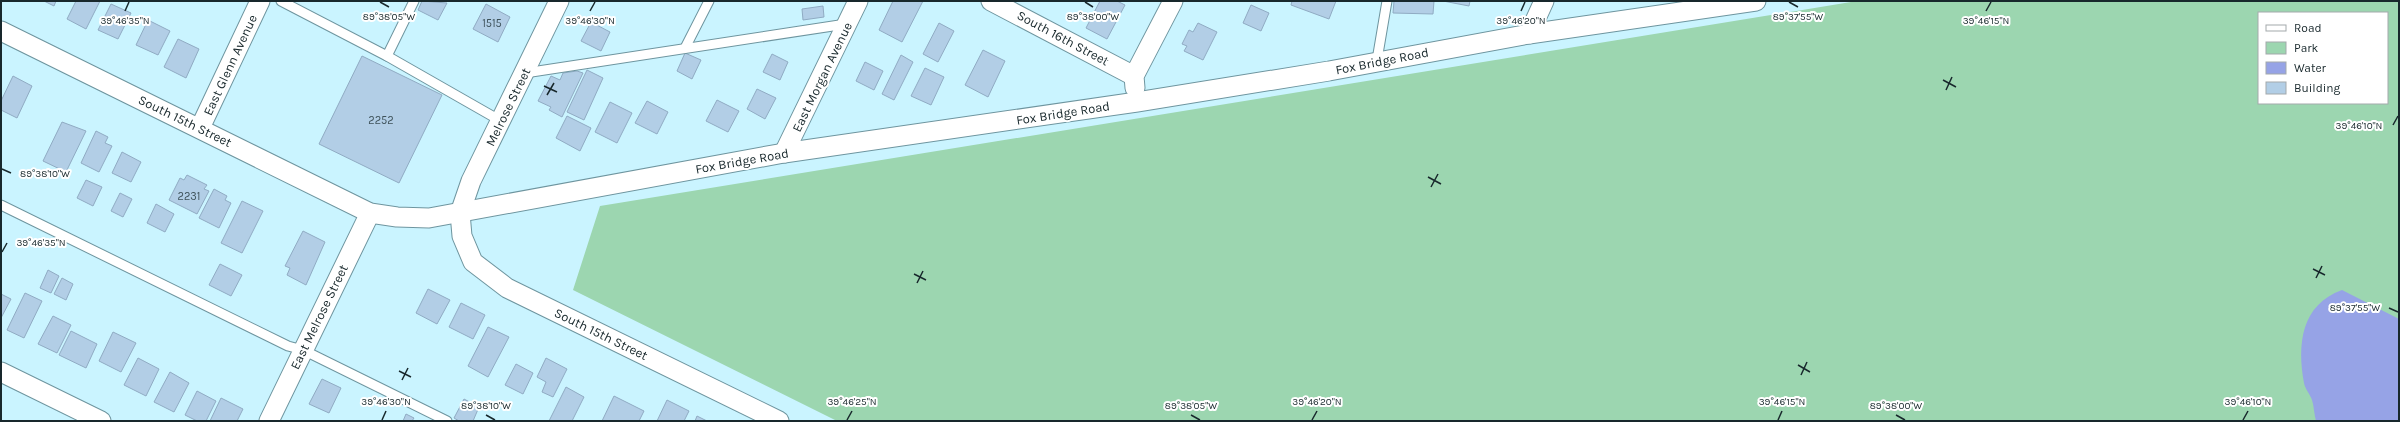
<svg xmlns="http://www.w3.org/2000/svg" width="2400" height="422" font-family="Karla,sans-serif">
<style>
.green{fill:#9cd6b0;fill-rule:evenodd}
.water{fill:#96a3e6}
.building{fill:#b2cee6;stroke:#90abc3}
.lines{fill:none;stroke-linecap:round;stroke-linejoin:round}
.service-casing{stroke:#6e959f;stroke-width:11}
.minor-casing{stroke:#6e959f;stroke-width:21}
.service{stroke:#fff;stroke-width:9}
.minor{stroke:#fff;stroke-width:19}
.ticks{fill:none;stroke:#18282c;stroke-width:1.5}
.labels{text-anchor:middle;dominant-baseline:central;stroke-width:4;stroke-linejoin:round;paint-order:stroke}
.number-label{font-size:11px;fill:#3e525a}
.street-label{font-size:13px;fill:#18282c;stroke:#fff}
.ticks-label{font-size:10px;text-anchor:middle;fill:#18282c;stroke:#fff;stroke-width:4;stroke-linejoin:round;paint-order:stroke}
</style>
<rect width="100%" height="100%" fill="#caf4ff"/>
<path class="green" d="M1857 1H2399V421H837L573 290 600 206ZM2259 13H2387V103H2259Z"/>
<path class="water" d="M2342 290 2399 319V421H2316C2314 414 2314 406 2312 400 2310 394 2305 389 2304 383 2297 344 2301 305 2342 290Z"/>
<g class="building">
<polygon points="44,1 56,1 54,6"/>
<polygon points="76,1 100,1 86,29 67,19"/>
<polygon points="422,1 447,3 438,20 418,10"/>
<polygon points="893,1 923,1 902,42 879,30"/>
<polygon points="1100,1 1117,1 1125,5 1107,39 1086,28"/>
<polygon points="1292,1 1336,1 1329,19 1291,5"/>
<polygon points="1394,1 1434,1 1433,14 1393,13"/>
<polygon points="1443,1 1470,1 1469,6"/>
<polygon points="111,4 131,13 118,39 98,30"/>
<polygon points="486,4 510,17 498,42 473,29"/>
<polygon points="1251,5 1269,13 1261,31 1243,23"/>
<polygon points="823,6 824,17 803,20 802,9"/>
<polygon points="148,20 170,31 158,55 136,45"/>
<polygon points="591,22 610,32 601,51 581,41"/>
<polygon points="939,23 954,31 938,62 923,54"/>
<polygon points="1198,23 1217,32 1203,60 1184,51 1187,46 1182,44 1189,30 1193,32"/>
<polygon points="178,39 199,49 186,78 164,67"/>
<polygon points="983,50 1005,61 988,97 965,85"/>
<polygon points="685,53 701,60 692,79 677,71"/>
<polygon points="772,54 788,62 780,80 763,72"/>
<polygon points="901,55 913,62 894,100 882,94"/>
<polygon points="362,56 442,95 399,183 319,144"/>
<polygon points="865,62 883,71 874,90 856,81"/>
<polygon points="925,68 944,77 931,105 911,96"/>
<polygon points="587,70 603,78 584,120 567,112"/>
<polygon points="577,71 583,73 562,117 549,110 551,107 538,101 551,76 560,80 563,73"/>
<polygon points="13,76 32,86 17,118 1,110 1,101"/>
<polygon points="757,89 776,98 765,119 747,109"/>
<polygon points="717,100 739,111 728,132 706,121"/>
<polygon points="647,101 668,112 657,134 635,123"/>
<polygon points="610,102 632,113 617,143 595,132"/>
<polygon points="567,116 591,128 580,151 556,138"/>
<polygon points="62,122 86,131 66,172 43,161"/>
<polygon points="96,131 108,137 105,143 112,146 99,172 81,163"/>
<polygon points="122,152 141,162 131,182 112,173"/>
<polygon points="187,175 207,185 204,189 209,191 197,214 169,200 180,178 184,180"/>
<polygon points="86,180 102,187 93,206 77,198"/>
<polygon points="214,189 227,196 225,200 231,203 219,228 199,218"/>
<polygon points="120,193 132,199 123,217 111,211"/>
<polygon points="242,201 263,211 242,253 221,243"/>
<polygon points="156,204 174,214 165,232 147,223"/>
<polygon points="303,231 325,242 306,285 287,275 290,268 285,266"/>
<polygon points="220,264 242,275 231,296 209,285"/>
<polygon points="48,270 59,276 51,293 40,288"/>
<polygon points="62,278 73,284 66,300 54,294"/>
<polygon points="428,289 450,300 437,324 416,313"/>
<polygon points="25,293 42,301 24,338 7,330"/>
<polygon points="1,294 11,299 1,318"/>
<polygon points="461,303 485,315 473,339 449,327"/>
<polygon points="53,316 71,325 57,353 38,344"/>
<polygon points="488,327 509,337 488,377 468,366"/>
<polygon points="71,331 97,344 86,368 59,355"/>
<polygon points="113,332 136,343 121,372 99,361"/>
<polygon points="138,358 159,369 146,396 124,385"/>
<polygon points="546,358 567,369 553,397 542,392 546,382 537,377"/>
<polygon points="516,364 533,373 523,394 505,385"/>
<polygon points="170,372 189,383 174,412 154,402"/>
<polygon points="322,379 341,388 329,413 309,404"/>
<polygon points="566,387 584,397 572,421 549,421"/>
<polygon points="197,391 216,401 206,421 197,421 185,415"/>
<polygon points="614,396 644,411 639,421 602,421"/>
<polygon points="221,398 243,409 237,421 210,421"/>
<polygon points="464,399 479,407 473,421 459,421 454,418"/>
<polygon points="667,400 689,411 684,421 657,421"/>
<polygon points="406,414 414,418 412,421 403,421"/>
<polygon points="697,416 707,421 695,421"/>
</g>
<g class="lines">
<g class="service-casing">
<g id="service">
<polyline points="281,1 387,56 501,121"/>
<polyline points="685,48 709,1"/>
<polyline points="387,56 414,1"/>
<polyline points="1377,60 1387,1"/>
<polyline points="525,73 846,24"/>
<polyline points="1,205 288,346 303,350 447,421"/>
</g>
</g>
<g class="minor-casing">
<g id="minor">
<polyline points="559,1 471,181 460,213 462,236 473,262 507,288 779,421"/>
<polyline points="991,1 1134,76"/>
<polyline points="1,31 370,213 397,217 429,218 784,153 1137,102 1329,71 1529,34 1756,1"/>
<polyline points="1529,34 1544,1"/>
<polyline points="1135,88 1134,76 1173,1"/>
<polyline points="200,128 260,1"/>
<polyline points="784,153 858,1"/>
<polyline points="1,372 101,421"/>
<polyline points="269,421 370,213"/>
</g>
</g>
<use href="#service" class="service"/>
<use href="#minor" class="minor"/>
</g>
<path class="ticks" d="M380 2 389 7M1085 2 1093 7M1789 2 1798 7M125 11 129 2M590 11 595 2M1521 11 1525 2M1986 11 1991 2M1943 80 1956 87M544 86 557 92M1946 90 1952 77M547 95 554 83M2393 125 2398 116M2 169 11 173M1428 177 1441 184M1431 187 1438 174M2 252 7 243M2313 269 2325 275M914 274 926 280M2316 278 2322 266M917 283 923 271M2389 308 2398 312M1798 365 1810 372M399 371 411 377M1801 375 1807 362M402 380 408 368M486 415 495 420M1191 415 1200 420M1896 415 1905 420M382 420 386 411M847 420 852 411M1312 420 1317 411M1778 420 1782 411M2243 420 2248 411"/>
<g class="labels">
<g class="number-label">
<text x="492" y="23">1515</text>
<text x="381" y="120">2252</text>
<text x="189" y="196">2231</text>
</g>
<g class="street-label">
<text transform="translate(1063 38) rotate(28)">South 16th Street</text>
<text transform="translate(1382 61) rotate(-11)">Fox Bridge Road</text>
<text transform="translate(230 65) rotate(-65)">East Glenn Avenue</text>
<text transform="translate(822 77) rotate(-64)">East Morgan Avenue</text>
<text transform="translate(508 107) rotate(-64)">Melrose Street</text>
<text transform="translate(1063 113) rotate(-9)">Fox Bridge Road</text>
<text transform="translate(185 121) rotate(26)">South 15th Street</text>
<text transform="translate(742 161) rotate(-10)">Fox Bridge Road</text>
<text transform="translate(319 317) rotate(-64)">East Melrose Street</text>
<text transform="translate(601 334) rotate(26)">South 15th Street</text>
</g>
</g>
<g class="ticks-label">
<text x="389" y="20">89°38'05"W</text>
<text x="1093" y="20">89°38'00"W</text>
<text x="1798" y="20">89°37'55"W</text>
<text x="125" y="24">39°46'35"N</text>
<text x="590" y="24">39°46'30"N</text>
<text x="1521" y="24">39°46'20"N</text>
<text x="1986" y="24">39°46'15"N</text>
<text x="2359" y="129">39°46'10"N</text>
<text x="45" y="177">89°38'10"W</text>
<text x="41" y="246">39°46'35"N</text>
<text x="2355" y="311">89°37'55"W</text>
<text x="386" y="405">39°46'30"N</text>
<text x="852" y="405">39°46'25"N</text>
<text x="1317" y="405">39°46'20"N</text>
<text x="1782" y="405">39°46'15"N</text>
<text x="2248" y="405">39°46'10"N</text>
<text x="486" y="409">89°38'10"W</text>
<text x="1191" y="409">89°38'05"W</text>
<text x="1896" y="409">89°38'00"W</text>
</g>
<rect width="2400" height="422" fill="none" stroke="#18282c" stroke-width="4"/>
<rect x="2258" y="12" width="130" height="92" fill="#ffffff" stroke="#a3a9ab"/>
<rect x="2266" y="25" width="20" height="6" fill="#ffffff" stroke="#a3a9ab"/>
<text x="2294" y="32" font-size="12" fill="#18282c">Road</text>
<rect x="2266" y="42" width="20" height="12" fill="#9cd6b0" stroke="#a3a9ab"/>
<text x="2294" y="52" font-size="12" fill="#18282c">Park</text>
<rect x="2266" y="62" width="20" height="12" fill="#96a3e6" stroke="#a3a9ab"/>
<text x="2294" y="72" font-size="12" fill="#18282c">Water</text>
<rect x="2266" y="82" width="20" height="12" fill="#b2cee6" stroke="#a3a9ab"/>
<text x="2294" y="92" font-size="12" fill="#18282c">Building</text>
</svg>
